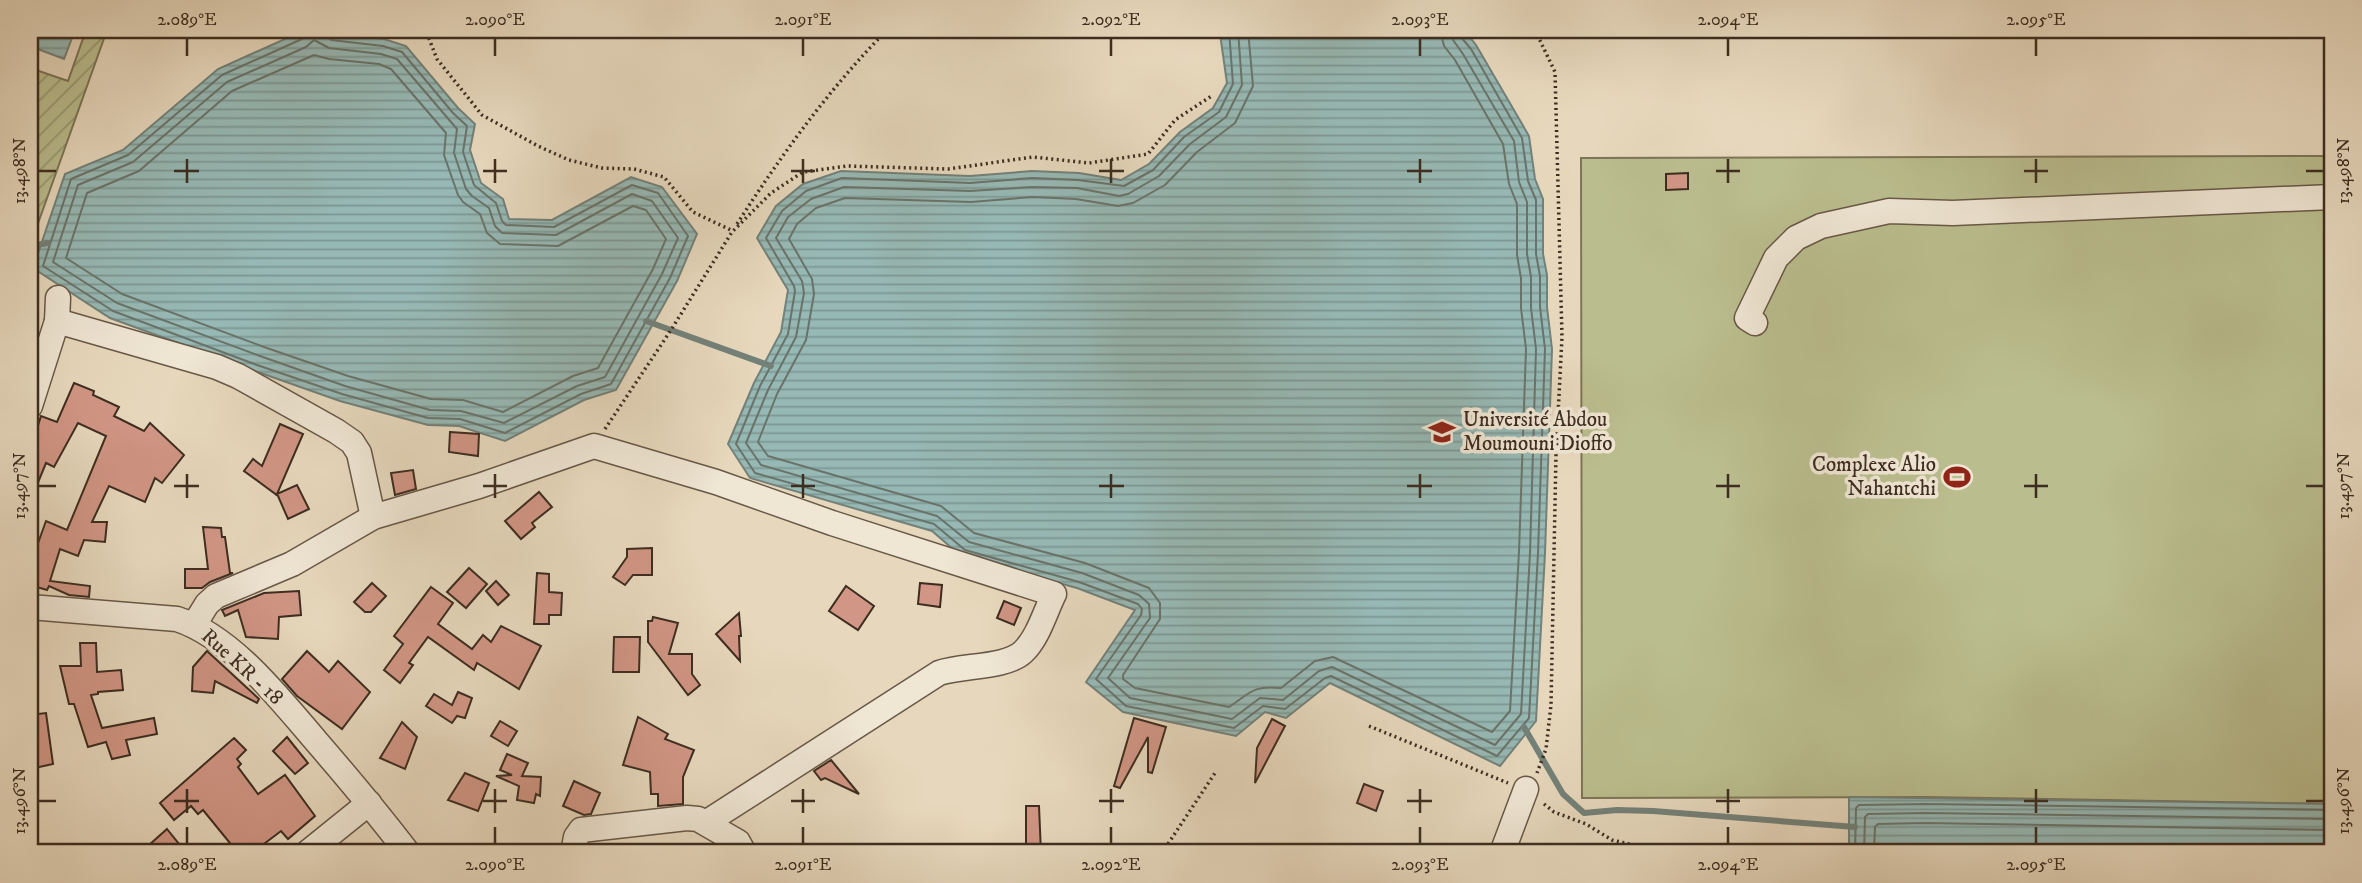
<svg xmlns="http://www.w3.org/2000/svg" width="2362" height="883" font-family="'IM FELL DW Pica',serif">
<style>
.grass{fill:#babd8e;stroke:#7c7557;stroke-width:2}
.garden{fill:url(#garden-furrows);stroke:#7c7557;stroke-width:2}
.water{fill:url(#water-rules);stroke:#738179;stroke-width:2}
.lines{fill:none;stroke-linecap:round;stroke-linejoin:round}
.shore{stroke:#6a736a;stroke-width:2}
.stream{stroke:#738179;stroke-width:6}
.building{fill:#d19685;stroke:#3d2d20;stroke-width:2}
.minor-casing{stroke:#685847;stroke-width:27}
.path{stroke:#3d2d20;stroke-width:3.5;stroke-dasharray:2 3.5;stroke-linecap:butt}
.minor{stroke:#efe6d4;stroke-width:24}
.ticks{fill:none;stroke:#3d2d20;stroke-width:2.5}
.labels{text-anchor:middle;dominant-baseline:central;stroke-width:7;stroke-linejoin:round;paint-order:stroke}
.poi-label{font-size:21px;fill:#3d2d20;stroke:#efe6d4;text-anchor:start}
.street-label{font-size:21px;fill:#3d2d20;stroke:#efe6d4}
.neatline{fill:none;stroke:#3d2d20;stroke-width:2.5}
.ticks-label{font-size:18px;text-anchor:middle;fill:#3d2d20}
</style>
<defs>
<pattern id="garden-furrows" width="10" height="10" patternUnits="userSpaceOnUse" patternTransform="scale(1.75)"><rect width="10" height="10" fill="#babd8e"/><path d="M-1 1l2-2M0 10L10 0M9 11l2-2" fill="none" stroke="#989a74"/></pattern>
<pattern id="water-rules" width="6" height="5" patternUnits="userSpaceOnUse" patternTransform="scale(1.75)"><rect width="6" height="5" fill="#97b9b5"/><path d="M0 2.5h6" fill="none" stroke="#7c9793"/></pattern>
</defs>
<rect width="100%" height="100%" fill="#e7d8bd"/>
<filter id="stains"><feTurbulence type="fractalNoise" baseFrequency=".00286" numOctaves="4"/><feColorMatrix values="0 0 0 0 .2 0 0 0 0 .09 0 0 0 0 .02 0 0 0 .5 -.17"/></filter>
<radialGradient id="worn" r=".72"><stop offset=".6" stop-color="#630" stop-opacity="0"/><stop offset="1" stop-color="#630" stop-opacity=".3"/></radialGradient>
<polygon class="grass" points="2332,156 2332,804 1926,797 1582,798 1581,158"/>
<polygon class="garden" points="86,30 107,30 31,243 30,68 68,81"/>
<g class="water">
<polygon points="30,30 75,30 64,59 30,46"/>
<polygon points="305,30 384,39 406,46 458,108 475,124 470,150 481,183 503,199 509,219 552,220 631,177 662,187 697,234 677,281 616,390 584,400 505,441 459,426 428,425 340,401 255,371 110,318 33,268 65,174 123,150 218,69"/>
<polygon points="1225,30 1464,30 1476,45 1529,136 1535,179 1543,199 1543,254 1547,275 1547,307 1552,349 1545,553 1536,721 1500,766 1330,683 1286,718 1265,712 1236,736 1123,712 1086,682 1135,610 1077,588 961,556 932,531 750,478 728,444 754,383 781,332 788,290 757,238 776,206 803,184 841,171 970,176 1032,171 1079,173 1121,180 1149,164 1180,132 1213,108 1227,83 1220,34"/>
<polygon points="1849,797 2332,804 2332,853 1849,853"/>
</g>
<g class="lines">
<g class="shore">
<polyline points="307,30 307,35 302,39 222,75 128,155 71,179 43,266 113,311 257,365 342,394 428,418 460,419 505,433 581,394 611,384 670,278 688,236 658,193 632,185 554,227 506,225 502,221 496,203 474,185 463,152 467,126 453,113 402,52 383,46 331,40 325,36 324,30"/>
<polyline points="1229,30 1233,84 1219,112 1184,137 1153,170 1124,186 1078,180 1032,178 970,183 842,178 806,191 782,211 766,238 794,286 795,291 788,334 760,386 736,444 755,473 934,524 965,550 1079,582 1138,604 1142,609 1141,615 1096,679 1126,706 1234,728 1263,706 1285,709 1325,678 1331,676 1497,756 1529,718 1538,553 1545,349 1540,307 1540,276 1536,254 1536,200 1528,181 1522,138 1471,49 1460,36 1459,30"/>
<polyline points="1238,30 1242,85 1226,117 1190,144 1159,176 1128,194 1119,196 1077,188 1032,187 970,191 844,187 811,199 788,217 776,238 802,281 804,293 796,337 768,390 746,443 761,465 937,516 969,542 1082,573 1139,595 1149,604 1150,618 1108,678 1130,698 1232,719 1260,698 1283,700 1319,671 1332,667 1495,745 1521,714 1530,553 1536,349 1531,308 1531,277 1527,254 1527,202 1519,182 1514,141 1463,54 1453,40 1450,30"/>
<path d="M1248 30 1253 86 1235 123 1197 152 1165 185 1133 203 1118 206 1076 199 1033 197 971 202 845 198 816 208 797 224 789 239 812 279 814 294 806 340 777 394 758 442 768 456 941 506 974 533 1085 563 1149 588 1160 603V619L1123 675V679L1135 688 1229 707C1250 693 1253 685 1281 688L1315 661 1333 657 1492 732 1510 711 1519 552 1526 349 1521 308V278L1517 255V204L1509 184 1503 144 1455 60 1444 46 1440 30"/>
<polygon points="314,40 329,48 381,54 397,59 457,129 454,153 466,189 472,196 489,208 495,226 502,233 556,235 632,194 652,201 678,238 662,274 605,377 577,386 504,423 461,411 430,410 345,386 260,356 117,303 53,262 78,185 133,162 227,82 306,47"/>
<polygon points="314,55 329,59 379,64 391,69 446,133 444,155 458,195 463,202 480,214 487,233 500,244 558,246 633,206 646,210 666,239 653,269 598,368 573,376 503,412 463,400 431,399 348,376 264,347 122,294 66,258 87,193 139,171 232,91"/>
<polyline points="1855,853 1856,808 1859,805 1926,804 2332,810"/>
<polyline points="1864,853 1865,817 1868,814 1926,813 2332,819"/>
<polyline points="1874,853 1875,827 1878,824 1925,823 2332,830"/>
</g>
<g class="stream">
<polyline points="30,246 48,243"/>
<polyline points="646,321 771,366"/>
<polyline points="1524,727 1563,794 1584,813 1617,810 1653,811 1855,827"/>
</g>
</g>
<g class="building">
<polygon points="1688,173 1688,189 1666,190 1666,174"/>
<polygon points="74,383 94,391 93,395 119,407 114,416 144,431 150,423 184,455 162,483 155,478 145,502 109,486 92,522 107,522 105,542 84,540 78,556 60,549 50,581 90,586 89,597 69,595 49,586 47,590 30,585 30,556 33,557 46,521 67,530 106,436 78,423 54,467 46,463 30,502 30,451 41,416 57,422"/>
<polygon points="280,424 303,434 277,494 297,485 309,509 288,519 278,496 244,471 253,459 262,466"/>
<polygon points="450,432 479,434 478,456 449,452"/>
<polygon points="413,470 416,489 395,495 391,473"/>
<polygon points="539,492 552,507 532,523 535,527 521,539 505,521"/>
<polygon points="203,527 221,528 222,537 225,537 230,573 233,573 210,582 202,588 185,588 185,569 208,569"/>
<polygon points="652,548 652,575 633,575 625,585 613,577 627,557 627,549"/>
<polygon points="469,568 487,584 466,608 447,592"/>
<polygon points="537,573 549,574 549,592 562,593 561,615 549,615 549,624 534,624"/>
<polygon points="496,581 509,595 498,605 486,591"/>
<polygon points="372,583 386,596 371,612 365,612 354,602"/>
<polygon points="920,583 942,585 940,607 918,604"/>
<polygon points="846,586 874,606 858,630 829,611"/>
<polygon points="431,587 453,603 438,624 472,649 483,635 491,642 501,626 541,646 519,689 477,663 474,670 428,637 409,663 413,665 400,683 384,670 403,644 394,636"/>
<polygon points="299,591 301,615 279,617 278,639 246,637 238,610 225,616 222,610 264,593"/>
<polygon points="1004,601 1021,608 1014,625 997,618"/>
<polygon points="739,613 741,636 739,636 740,661 716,634"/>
<polygon points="653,617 678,623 669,654 692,654 692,674 700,685 688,695 648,642 648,621 652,621"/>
<polygon points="614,637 640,637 639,672 613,672"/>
<polygon points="80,643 96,643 97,672 121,670 123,690 98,692 98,694 91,695 102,728 154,718 157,734 126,740 130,755 112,759 106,742 88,747 74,704 69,704 60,666 81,666"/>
<polygon points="207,651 259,699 257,703 215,681 213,693 192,691 193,667"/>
<polygon points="307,651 329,672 338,661 370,692 342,729 297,696 282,679"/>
<polygon points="458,692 472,698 465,718 457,716 452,723 426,706 434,694 452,705"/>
<polygon points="46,713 53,764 30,769 30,715"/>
<polygon points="638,717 668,734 665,739 694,750 683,777 683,804 658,806 658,794 651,794 650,772 623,765"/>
<polygon points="1134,718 1166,727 1152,773 1148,772 1148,737 1120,788 1114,786"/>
<polygon points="1272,719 1285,726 1255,783 1257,748"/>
<polygon points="500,721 517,731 508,746 491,736"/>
<polygon points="402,722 417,737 405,769 380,758"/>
<polygon points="287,737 308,763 295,774 273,751"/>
<polygon points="234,738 246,750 237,759 241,764 238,767 258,794 285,775 315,816 288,839 281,831 252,853 238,853 203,810 198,814 191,806 174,820 160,803"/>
<polygon points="507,754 528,763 522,776 541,777 540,796 536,794 534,803 517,800 519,786 496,776 512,775 500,770"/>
<polygon points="831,760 859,794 825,778 821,780 814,771"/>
<polygon points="465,773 489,783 478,811 448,800"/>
<polygon points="574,781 600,793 591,814 584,815 563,806"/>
<polygon points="1364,784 1383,791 1376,811 1357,803"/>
<polygon points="1026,806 1039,806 1041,853 1026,853"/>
<polygon points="167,829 179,844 169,853 140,853"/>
</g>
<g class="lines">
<g class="minor-casing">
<g id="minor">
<polyline points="57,321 217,367 238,376 336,431 352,442 359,453 373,517"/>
<polyline points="1755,323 1747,318 1776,258 1796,238 1821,226 1889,211 1953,213 2332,197"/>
<polyline points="30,406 57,321 58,298"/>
<path d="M30 607 177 619C232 637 279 698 316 741 348 778 379 815 408 853"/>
<path d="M194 625 207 604 216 596 292 564 373 517 479 486 594 446 716 482 832 523 1054 594C1045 612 1038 638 1023 652 1006 668 962 665 939 673L707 822"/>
<polyline points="307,853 369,803"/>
<polyline points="573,853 576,837 581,830 687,818 698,819 738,842 744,853"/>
<polyline points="1502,853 1526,789"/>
</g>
</g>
<g class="path">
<polyline points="358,30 365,30"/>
<polyline points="415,30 428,36 437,59 482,115 538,146 569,160 602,168 634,169 664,177 693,212 733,231"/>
<polyline points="1535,30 1555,72 1562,337 1556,454 1551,705 1546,749 1537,773"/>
<path d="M737 224C782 154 829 89 887 30"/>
<polyline points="30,291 39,293"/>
<polyline points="605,429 671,330 732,232 771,193 803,172 847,166 948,169 1033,157 1089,163 1148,154 1175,120 1213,95"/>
<polyline points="1369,726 1508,783"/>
<polyline points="1544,804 1554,812 1586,824 1612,840 1638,846 1648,853"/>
<polyline points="1162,853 1215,773"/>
</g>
<use href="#minor" class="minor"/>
</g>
<path class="ticks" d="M187 38V56M495 38V56M803 38V56M1111 38V56M1420 38V56M1728 38V56M2036 38V56M187 159V183M495 159V183M803 159V183M1111 159V183M1420 159V183M1728 159V183M2036 159V183M38 171H56M174 171H199M483 171H507M791 171H815M1099 171H1124M1407 171H1432M1716 171H1740M2024 171H2048M2306 171H2324M187 474V498M495 474V498M803 474V498M1111 474V498M1420 474V498M1728 474V498M2036 474V498M38 486H56M174 486H199M483 486H507M791 486H815M1099 486H1124M1407 486H1432M1716 486H1740M2024 486H2048M2306 486H2324M187 789V813M495 789V813M803 789V813M1111 789V813M1420 789V813M1728 789V813M2036 789V813M38 801H56M174 801H199M483 801H507M791 801H815M1099 801H1124M1407 801H1432M1716 801H1740M2024 801H2048M2306 801H2324M187 827V844M495 827V844M803 827V844M1111 827V844M1420 827V844M1728 827V844M2036 827V844"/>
<defs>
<g id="university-bare" transform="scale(2.1)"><path d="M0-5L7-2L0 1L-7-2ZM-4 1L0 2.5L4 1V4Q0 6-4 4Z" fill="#8f2418" stroke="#efe6d4" stroke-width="2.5" paint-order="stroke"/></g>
<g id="stadium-bare" transform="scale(2.1)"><path d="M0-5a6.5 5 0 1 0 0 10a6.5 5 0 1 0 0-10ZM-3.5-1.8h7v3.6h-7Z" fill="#8f2418" stroke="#efe6d4" stroke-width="2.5" paint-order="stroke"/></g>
</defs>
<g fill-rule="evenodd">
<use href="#university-bare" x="1442" y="432"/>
<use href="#stadium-bare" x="1957" y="477"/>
</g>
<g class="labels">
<g class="poi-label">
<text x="1463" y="420">Université Abdou<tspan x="1463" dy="24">Moumouni Dioffo</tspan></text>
<text x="1936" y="465" text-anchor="end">Complexe Alio<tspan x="1936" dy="24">Nahantchi</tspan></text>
</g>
<g class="street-label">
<text transform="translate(242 667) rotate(42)">Rue KR - 18</text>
</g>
</g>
<rect width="2362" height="883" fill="none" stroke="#e7d8bd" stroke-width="77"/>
<rect x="38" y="38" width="2286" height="806" class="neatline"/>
<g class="ticks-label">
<text x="187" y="25">2.089°E</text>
<text x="495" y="25">2.090°E</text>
<text x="803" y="25">2.091°E</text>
<text x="1111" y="25">2.092°E</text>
<text x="1420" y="25">2.093°E</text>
<text x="1728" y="25">2.094°E</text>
<text x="2036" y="25">2.095°E</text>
<text transform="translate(19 171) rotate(-90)" y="6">13.498°N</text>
<text transform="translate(2343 171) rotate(-90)" y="6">13.498°N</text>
<text transform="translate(19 486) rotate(-90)" y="6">13.497°N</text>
<text transform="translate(2343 486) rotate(-90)" y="6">13.497°N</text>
<text transform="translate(19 801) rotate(-90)" y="6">13.496°N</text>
<text transform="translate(2343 801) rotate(-90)" y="6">13.496°N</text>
<text x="187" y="870">2.089°E</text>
<text x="495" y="870">2.090°E</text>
<text x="803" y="870">2.091°E</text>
<text x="1111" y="870">2.092°E</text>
<text x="1420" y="870">2.093°E</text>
<text x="1728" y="870">2.094°E</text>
<text x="2036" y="870">2.095°E</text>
</g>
<rect width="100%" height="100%" filter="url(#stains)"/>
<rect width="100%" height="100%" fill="url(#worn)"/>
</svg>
